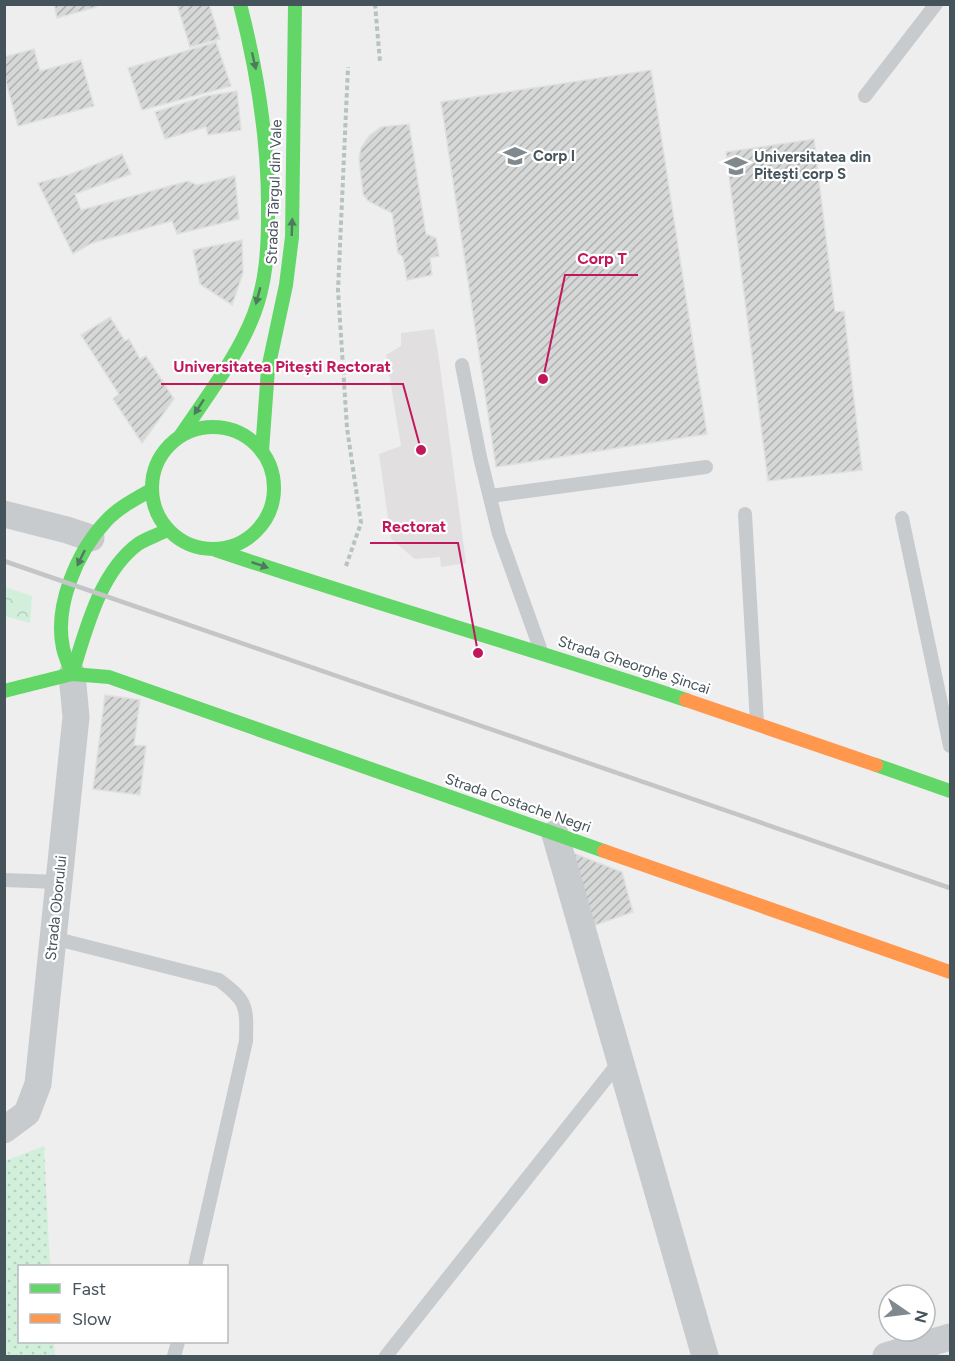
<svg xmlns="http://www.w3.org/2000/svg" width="955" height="1361" font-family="Figtree,sans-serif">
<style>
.education{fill:#e1dfe0}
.grass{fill:url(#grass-dots)}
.forest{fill:url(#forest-crowns)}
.building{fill:url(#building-hatch);stroke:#e0e0e1;stroke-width:1.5}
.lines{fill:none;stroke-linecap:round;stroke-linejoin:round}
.path{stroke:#b6c3be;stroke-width:4;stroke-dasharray:4.5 3;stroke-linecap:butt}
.lane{stroke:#c8cbcd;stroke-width:14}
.street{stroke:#c8cbcd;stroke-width:27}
.fast{stroke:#63d668;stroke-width:14}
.slow{stroke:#ff974d;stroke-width:14}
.rail{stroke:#c3c5c7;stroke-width:4.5}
.oneway{fill:#4e7a5f}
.labels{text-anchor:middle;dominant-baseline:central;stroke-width:4.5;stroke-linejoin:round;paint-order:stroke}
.poi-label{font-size:15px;font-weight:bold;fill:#45535b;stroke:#fff;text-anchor:start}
.street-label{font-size:15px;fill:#45535b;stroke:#fff}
.leader{fill:none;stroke:#c2185b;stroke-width:2}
.callout-dot{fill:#c2185b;stroke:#fff;stroke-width:2}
.callout-label{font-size:16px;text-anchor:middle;font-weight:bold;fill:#c2185b;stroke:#fff;stroke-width:4.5;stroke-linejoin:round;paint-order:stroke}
</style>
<defs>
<pattern id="grass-dots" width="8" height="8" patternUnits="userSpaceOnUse" patternTransform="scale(1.5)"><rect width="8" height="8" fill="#d1efda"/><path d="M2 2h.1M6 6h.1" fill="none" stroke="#b5cfbd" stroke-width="1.8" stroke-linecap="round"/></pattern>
<pattern id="forest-crowns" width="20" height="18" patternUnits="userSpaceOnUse" patternTransform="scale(1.5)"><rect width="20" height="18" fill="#d1efda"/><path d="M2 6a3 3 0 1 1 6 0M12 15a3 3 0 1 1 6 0" fill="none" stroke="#b5cfbd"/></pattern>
<pattern id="building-hatch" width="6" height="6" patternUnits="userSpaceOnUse" patternTransform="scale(1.5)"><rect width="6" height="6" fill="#d6d7d7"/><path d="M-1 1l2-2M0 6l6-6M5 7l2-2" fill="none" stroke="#afb1b1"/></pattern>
</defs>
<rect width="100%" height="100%" fill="#efeeee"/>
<polygon class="education" points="434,329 439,359 466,563 441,567 440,557 415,559 391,539 379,454 401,446 386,355 401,346 401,333"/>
<polygon class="grass" points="44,1146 50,1266 20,1266 20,1342 54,1342 55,1356 5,1356 5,1161"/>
<polygon class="forest" points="5,587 32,596 30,623 5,616"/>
<g class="building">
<polygon points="54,4 95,4 96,7 57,18"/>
<polygon points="177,4 209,4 220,39 190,47"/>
<polygon points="216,42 231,86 142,110 128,68"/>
<polygon points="34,49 40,71 81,60 94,106 18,126 4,74 4,57"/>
<polygon points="651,70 707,434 496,467 441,102"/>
<polygon points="237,91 241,130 208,135 206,127 165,139 155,112 206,96"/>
<polygon points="409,124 426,234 436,238 439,256 430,258 432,275 407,280 403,257 398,253 392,213 368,201 363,194 359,158 361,148 369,136 381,127"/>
<polygon points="814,139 835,312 844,311 862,470 768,481 726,152"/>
<polygon points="122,154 131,174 75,194 81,210 188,181 197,185 235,176 239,219 177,234 172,221 92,243 73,254 38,183 68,175"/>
<polygon points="242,240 243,273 232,305 200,284 193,250"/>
<polygon points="110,317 125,341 129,339 140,359 146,356 174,399 142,443 113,399 119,394 81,335"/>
<polygon points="105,695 140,700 134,745 146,746 140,795 93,789"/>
<polygon points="573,853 622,872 633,912 590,927"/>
</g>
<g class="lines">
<g class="path">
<polyline points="375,4 380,62"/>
<polyline points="346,566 361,523 347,428 338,290 348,67"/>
</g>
<g class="lane">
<polyline points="865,96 936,4"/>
<polyline points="462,365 480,457 499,534 540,648"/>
<polyline points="490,496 706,467"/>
<polyline points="745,514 757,723"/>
<polyline points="902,518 950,746"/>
<polyline points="4,880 59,882"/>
<path d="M53 938 219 980C247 1001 247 1006 246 1041L195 1266"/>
<polyline points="174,1356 178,1342"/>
<polyline points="386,1356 620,1061"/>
</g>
<g class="street">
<polyline points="4,514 67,530 91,538"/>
<polyline points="555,834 705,1356"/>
<polyline points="4,1130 27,1113 38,1084 76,717 72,674"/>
<polyline points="886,1356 950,1337"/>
</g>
<g class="fast">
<circle cx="213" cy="488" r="61"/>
<path d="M181 435C207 396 237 358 254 314 266 283 268 249 268 216 269 143 258 74 240 4"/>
<polyline points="262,451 268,369 286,285 292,237 295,4"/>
<path d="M216 550C372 603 530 648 686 700"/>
<path d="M72 674C69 665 65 657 63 648 54 606 77 552 106 521 118 508 135 499 151 490"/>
<path d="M72 674C86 631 99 573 138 544 147 538 158 535 167 530"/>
<polyline points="4,691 72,674 109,677 604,851"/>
<polyline points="876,765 950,791"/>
</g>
<g class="slow">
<polyline points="686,700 876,765"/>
<polyline points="604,851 950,972"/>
</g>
<polyline class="rail" points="4,561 950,888"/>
</g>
<defs><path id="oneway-solid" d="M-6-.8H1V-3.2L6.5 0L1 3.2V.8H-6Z" transform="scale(1.5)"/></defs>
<g class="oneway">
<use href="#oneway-solid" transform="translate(254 61) rotate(77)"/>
<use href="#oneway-solid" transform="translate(292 227) rotate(-88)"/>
<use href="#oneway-solid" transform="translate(258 296) rotate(105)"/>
<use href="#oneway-solid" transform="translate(199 407) rotate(123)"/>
<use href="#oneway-solid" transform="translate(81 558) rotate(116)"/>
<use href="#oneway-solid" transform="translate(260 565) rotate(19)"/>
</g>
<defs>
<g id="university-bare" transform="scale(1.8)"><path d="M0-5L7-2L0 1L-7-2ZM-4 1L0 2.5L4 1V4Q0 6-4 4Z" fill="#80898e" stroke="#fff" stroke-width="2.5" paint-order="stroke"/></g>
</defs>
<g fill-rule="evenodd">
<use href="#university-bare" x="515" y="156"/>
<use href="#university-bare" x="736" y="166"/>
</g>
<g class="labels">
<g class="poi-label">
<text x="533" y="156">Corp I</text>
<text x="754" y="157">Universitatea din<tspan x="754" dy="17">Pitești corp S</tspan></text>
</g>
<g class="street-label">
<text transform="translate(274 192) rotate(-88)">Strada Târgul din Vale</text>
<text transform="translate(634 665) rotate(18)">Strada Gheorghe Șincai</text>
<text transform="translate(518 803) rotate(19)">Strada Costache Negri</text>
<text transform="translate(56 908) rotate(-84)">Strada Oborului</text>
</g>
</g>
<path class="leader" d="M543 379L565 275H638M421 450L403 384H161M478 653L458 543H370"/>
<g class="callout-dot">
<circle cx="543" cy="379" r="6"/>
<circle cx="421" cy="450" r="6"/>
<circle cx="478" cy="653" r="6"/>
</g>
<g class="callout-label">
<text x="602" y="264">Corp T</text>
<text x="282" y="372">Universitatea Pitești Rectorat</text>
<text x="414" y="532">Rectorat</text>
</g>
<rect width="955" height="1361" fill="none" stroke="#45535b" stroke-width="12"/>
<rect x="18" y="1265" width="210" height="78" fill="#ffffff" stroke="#b5babd" stroke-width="1.5"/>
<rect x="30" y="1284" width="30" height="9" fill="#63d668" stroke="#b5babd" stroke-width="1.5"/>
<text x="72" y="1295" font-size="18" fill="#45535b">Fast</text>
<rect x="30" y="1314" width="30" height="9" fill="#ff974d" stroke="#b5babd" stroke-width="1.5"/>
<text x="72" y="1325" font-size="18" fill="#45535b">Slow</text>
<g transform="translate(907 1313) rotate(104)"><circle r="28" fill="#ffffff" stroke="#b5babd" stroke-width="1.5"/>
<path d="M0-4.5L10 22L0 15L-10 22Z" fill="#80898e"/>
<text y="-9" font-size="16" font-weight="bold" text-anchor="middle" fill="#45535b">N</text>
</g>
</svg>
